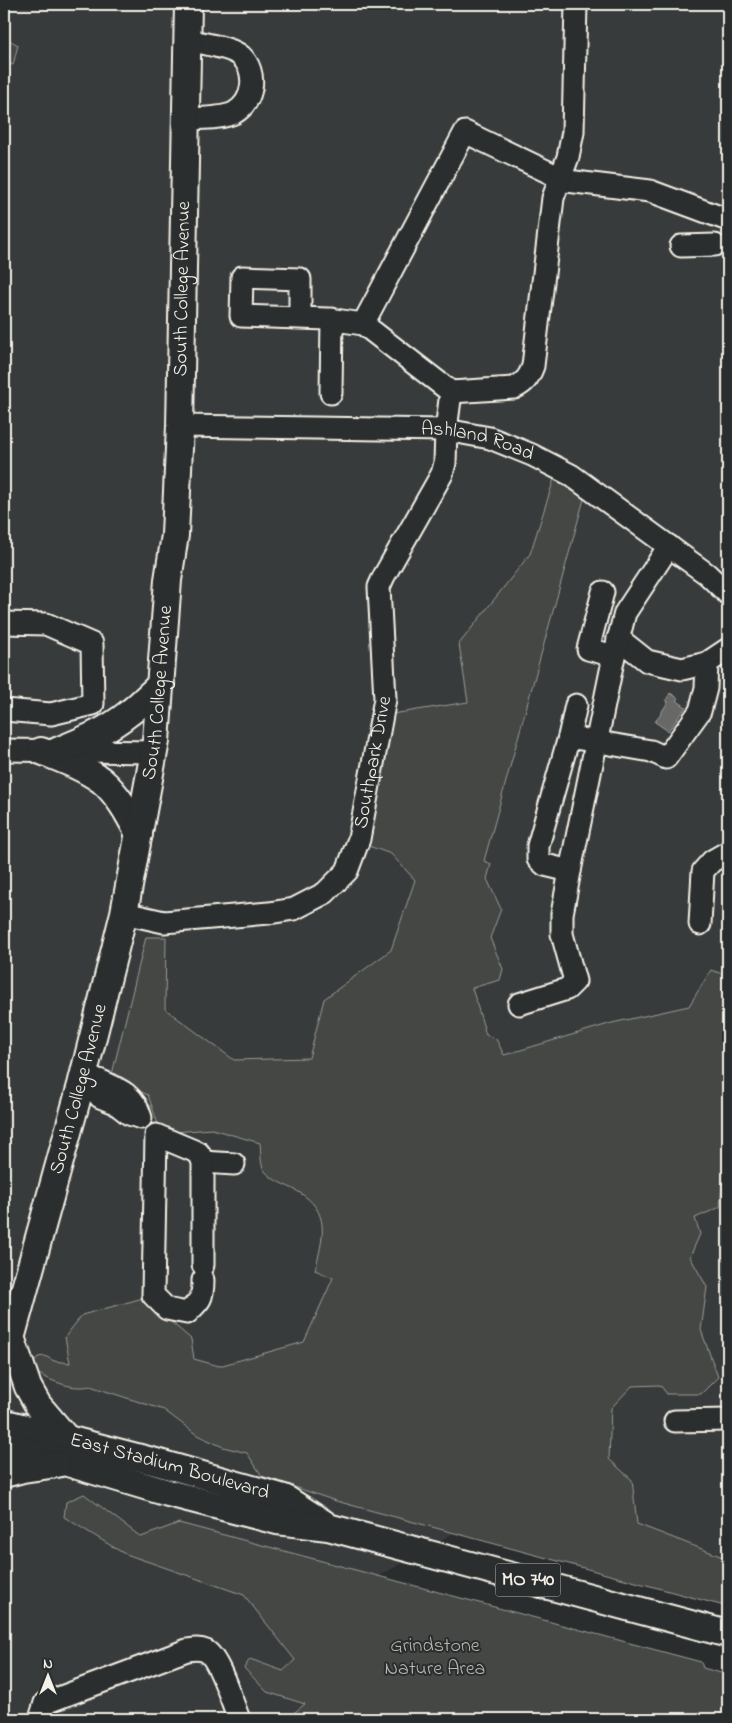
<svg xmlns="http://www.w3.org/2000/svg" width="732" height="1723" font-family="'Indie Flower',sans-serif">
<style>
.built{fill:#373a3a}
.green{fill:#444645;stroke:#9c9c96}
.water{fill:#676866;stroke:#9f9f9a}
.lines{fill:none;stroke-linecap:round;stroke-linejoin:round}
.minor-casing{stroke:#f4f1e8;stroke-width:25}
.major-casing{stroke:#f4f1e8;stroke-width:30}
.minor{stroke:#2a2d2e;stroke-width:21}
.major{stroke:#2a2d2e;stroke-width:26}
.labels{text-anchor:middle;dominant-baseline:central;stroke-width:4;stroke-linejoin:round;paint-order:stroke}
.shield{fill:#2a2d2e;stroke:#b7b6b0;stroke-width:1}
.shield-label{font-size:19px;font-weight:bold;fill:#f4f1e8}
.street-label{font-size:20px;fill:#f4f1e8;stroke:#2a2d2e}
.park-label{font-size:20px;fill:#b6b5af;stroke:#2a2d2e}
</style>
<rect width="100%" height="100%" fill="#2a2d2e"/>
<filter id="ink" filterUnits="userSpaceOnUse"><feTurbulence type="fractalNoise" baseFrequency=".02" numOctaves="2"/><feDisplacementMap in="SourceGraphic" scale="10" xChannelSelector="R" yChannelSelector="G"/><feConvolveMatrix kernelMatrix="1 2 1 2 8 2 1 2 1" color-interpolation-filters="sRGB"/></filter>
<g filter="url(#ink)">
<polygon class="built" points="4,4 728,4 728,1570 476,1520 376,1578 370,1719 4,1719"/>
<g class="green">
<polygon points="4,37 18,45 13,65 4,62"/>
<path d="M554 479 584 499 484 861 491 864 487 879 501 909 490 938 503 969 500 980 472 988 486 1035 496 1039 504 1055 612 1023 689 1006 711 970 728 976V1180L722 1182 720 1207 695 1218 700 1234 690 1257 707 1287 701 1330 718 1377 701 1394H667L660 1385 632 1386 611 1408 609 1459 632 1480 637 1524 728 1559V1607L336 1501 262 1476 247 1453 223 1447 197 1435 164 1410 90 1386C73 1390 53 1382 37 1373L33 1364 38 1357 45 1356 54 1361 70 1363 65 1337 82 1315 143 1298 191 1339 194 1359 219 1366 304 1342 333 1278 315 1270C323 1238 332 1211 297 1191 285 1184 273 1182 264 1170 260 1164 261 1150 260 1143L212 1129 161 1133 148 1095 111 1078 146 937H166L165 1009 234 1060 309 1058 324 999 391 950 415 880 391 854 363 844 392 714 468 702 459 644 530 554Z"/>
<polygon points="84,1494 141,1537 179,1523 701,1662 703,1668 728,1675 728,1719 286,1719 305,1704 267,1692 244,1668 250,1659 283,1671 295,1660 244,1595 123,1553 64,1517 66,1502"/>
</g>
<polygon class="water" points="670,693 678,698 676,700 686,707 668,731 655,722 668,702 666,700"/>
<g class="lines">
<g class="minor-casing">
<g id="minor">
<path d="M187 119C202 118 220 119 234 113 254 102 258 72 241 56 231 47 202 44 189 40"/>
<polyline points="681,246 715,245"/>
<polyline points="363,324 465,132 567,181 650,191 728,220"/>
<path d="M451 392 514 388C525 383 529 377 533 366L553 198 568 157 573 132 576 4"/>
<polyline points="331,393 332,319"/>
<path id="s1" d="M180 426 446 430 490 438 532 455 571 475 707 574 728 594"/>
<polyline points="603,592 588,649 614,656"/>
<polyline points="4,623 46,624 92,644 93,704 51,714 4,710"/>
<polyline points="618,638 647,661 682,669 707,663 728,649"/>
<polyline points="576,705 569,737 651,751 666,758 700,711 706,688 707,663"/>
<polyline points="569,737 538,846 538,859 545,865 570,871"/>
<polyline points="4,750 155,752"/>
<path id="s2" d="M124 913 164 922 269 913 294 909 325 893 347 871 359 839 385 699 379 587 384 576 442 474 445 463 446 430 451 392 363 324 328 319 241 316 242 277 300 279V318"/>
<polyline points="700,924 703,871 712,861 728,852"/>
<polyline points="519,1004 567,989 575,981 562,934 562,914 570,871 614,656 625,613 669,546"/>
<path d="M82 1081 91 1084 100 1097 115 1103 129 1114 141 1118C135 1095 120 1089 99 1080L91 1084"/>
<polyline points="203,1162 234,1164"/>
<path d="M203 1265V1162L199 1153 156 1135 153 1295 167 1309 187 1313C200 1301 203 1299 203 1280"/>
<polyline points="675,1421 728,1420"/>
<path d="M40 1719 45 1703 187 1650C194 1649 199 1648 206 1651 219 1658 233 1705 239 1719"/>
</g>
</g>
<g class="major-casing">
<g id="major">
<path d="M41 751C61 759 83 767 101 780 118 794 129 815 139 834"/>
<path d="M57 751C82 741 107 731 129 713 140 705 150 694 161 684"/>
<polyline points="10,1338 11,1337 28,1387 38,1405 66,1438"/>
<path id="s3" d="M4 1364 81 1085 124 913 156 741 168 580 175 535 180 426 188 4"/>
<path id="s4" d="M4 1424H10L156 1462 284 1498 323 1523"/>
<polyline points="4,1444 168,1493 277,1521 328,1527 728,1634"/>
<polyline points="4,1474 23,1469 57,1464"/>
</g>
</g>
<use href="#minor" class="minor"/>
<use href="#major" class="major"/>
</g>
</g>
<g class="labels">
<rect class="shield" x="495.5" y="1563.5" width="65" height="33" rx="4"/>
<g class="shield-label">
<text x="528" y="1580">MO 740</text>
</g>
<g class="street-label">
<text stroke="none"><textPath href="#s3" startOffset="1095">South College Avenue</textPath></text>
<text stroke="none"><textPath href="#s1" startOffset="299">Ashland Road</textPath></text>
<text stroke="none"><textPath href="#s3" startOffset="690">South College Avenue</textPath></text>
<text stroke="none"><textPath href="#s2" startOffset="350">Southpark Drive</textPath></text>
<text stroke="none"><textPath href="#s3" startOffset="285">South College Avenue</textPath></text>
<text stroke="none"><textPath href="#s4" startOffset="171">East Stadium Boulevard</textPath></text>
</g>
<g class="park-label">
<text x="435" y="1646">Grindstone<tspan x="435" dy="23">Nature Area</tspan></text>
</g>
</g>
<rect width="732" height="1723" fill="none" stroke="#2a2d2e" stroke-width="20"/>
<rect x="10" y="10" width="712" height="1703" fill="none" stroke="#f4f1e8" stroke-width="2" filter="url(#ink)"/>
<g transform="translate(48 1676)" stroke="#2a2d2e" stroke-width="4" paint-order="stroke">
<path d="M0-4L9 19L0 12L-9 19Z" fill="#f4f1e8"/>
<text y="-8" font-size="14" font-weight="bold" text-anchor="middle" fill="#f4f1e8">N</text>
</g>
</svg>
